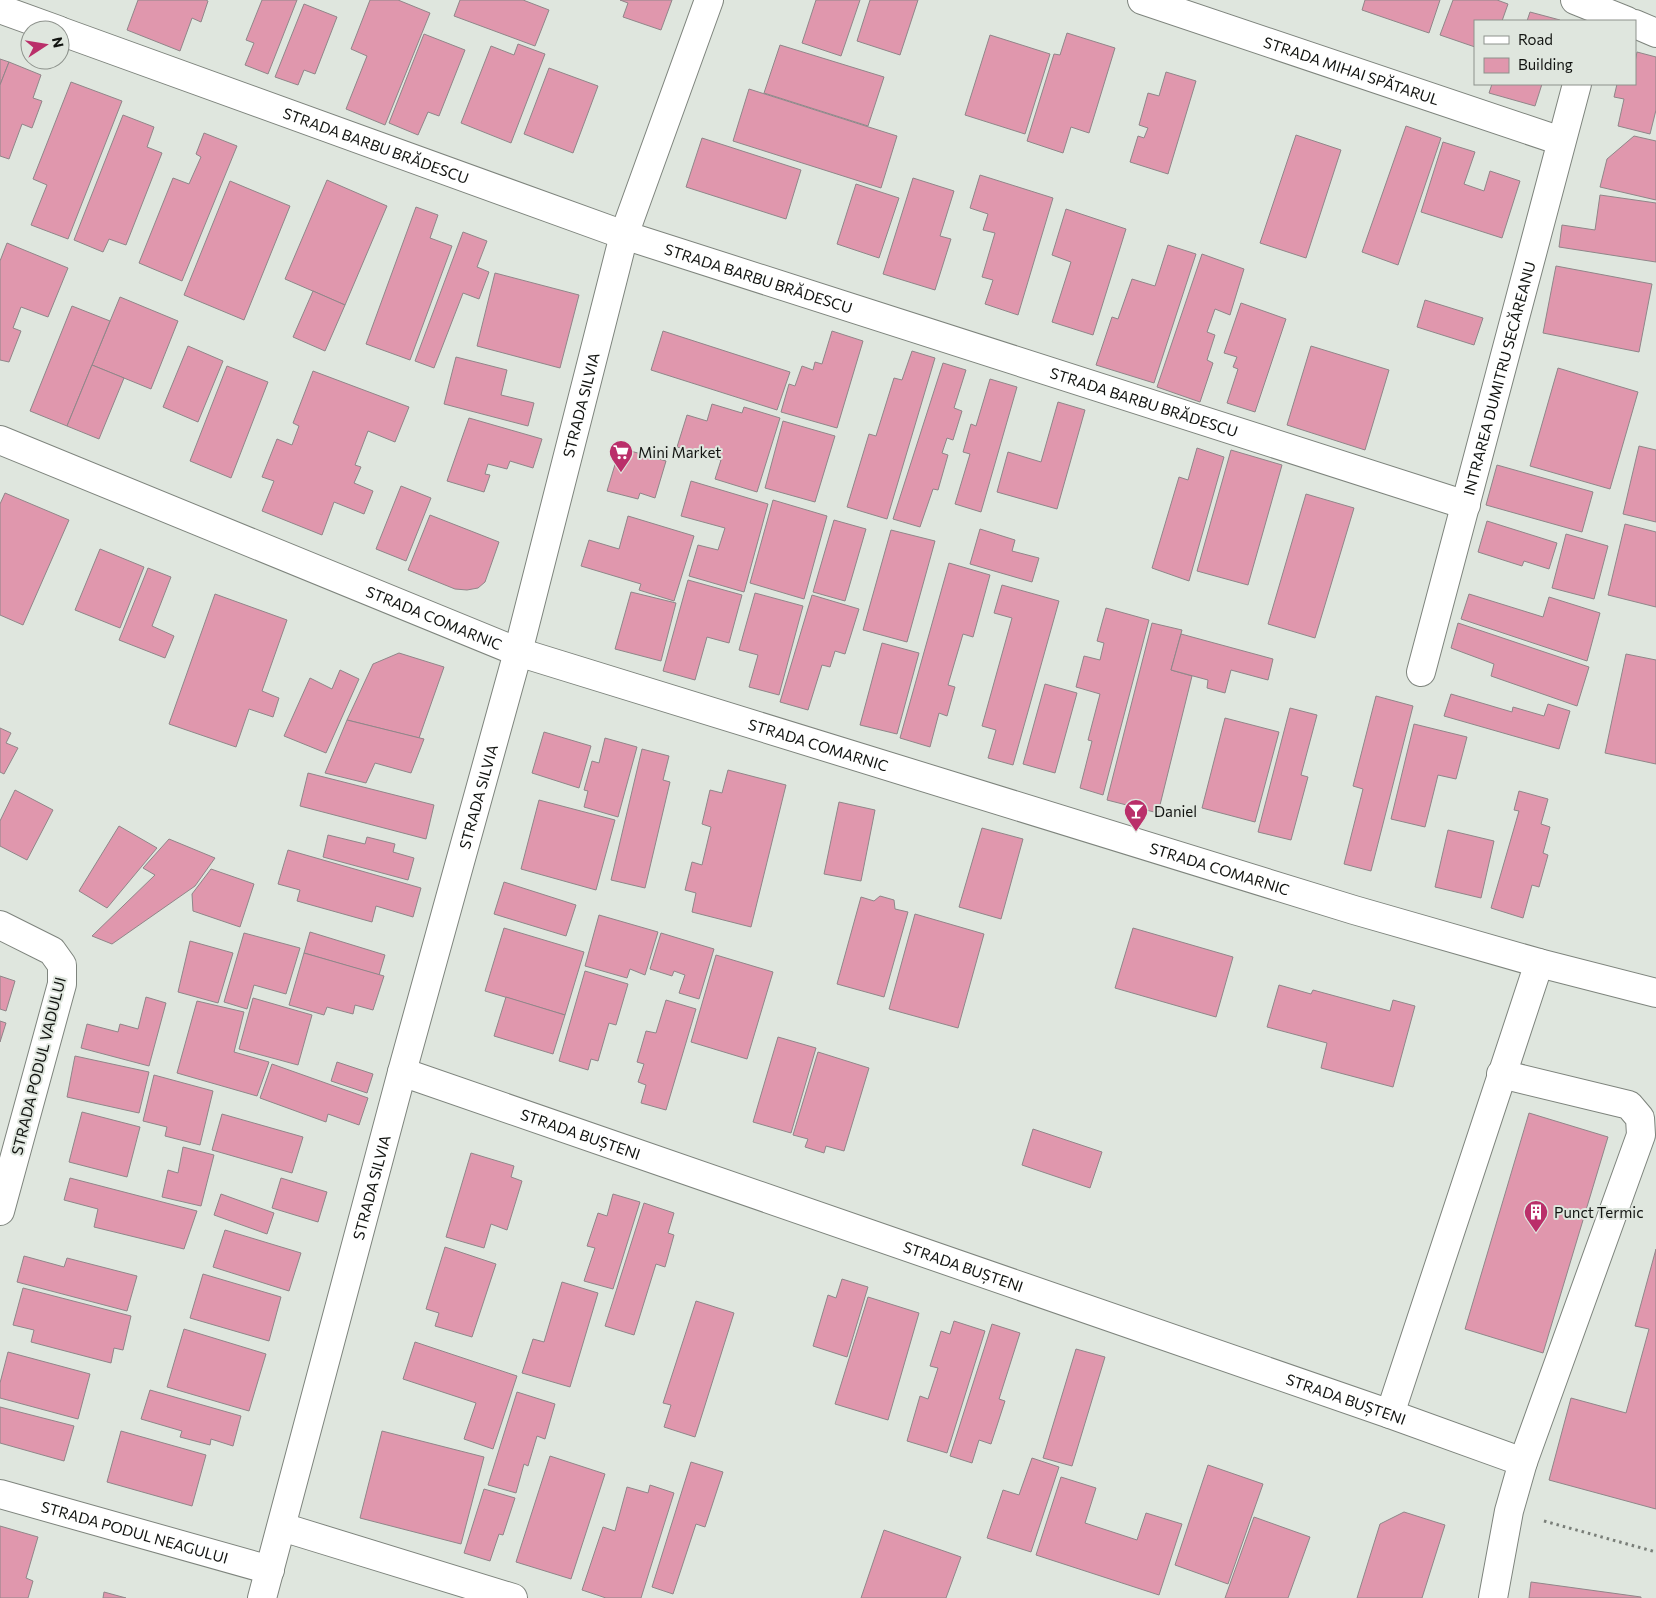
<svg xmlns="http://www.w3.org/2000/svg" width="1656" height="1598" font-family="Commissioner,sans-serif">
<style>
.building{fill:#e097ad;stroke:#908689}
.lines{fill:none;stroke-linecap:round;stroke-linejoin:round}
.street-casing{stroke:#7e847d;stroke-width:30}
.path{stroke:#797e78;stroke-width:3;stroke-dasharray:2.5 4;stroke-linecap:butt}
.street{stroke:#fff;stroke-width:28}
.labels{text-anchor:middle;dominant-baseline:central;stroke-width:4;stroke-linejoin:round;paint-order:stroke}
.street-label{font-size:15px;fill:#121411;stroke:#dfe6de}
.poi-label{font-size:15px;fill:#121411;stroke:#dfe6de;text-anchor:start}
</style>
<rect width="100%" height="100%" fill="#dfe6de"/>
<g class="building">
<polygon points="138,0 206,0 208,1 201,22 192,18 180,51 127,30"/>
<polygon points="262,0 297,0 268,74 245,65 254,43 246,40"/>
<polygon points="370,0 398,0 430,13 385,125 346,109 367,56 351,49"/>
<polygon points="460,0 523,0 549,10 535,46 454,16"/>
<polygon points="620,0 672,0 661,30 623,17 628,3"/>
<polygon points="816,0 860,0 841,56 802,43"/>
<polygon points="870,0 918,0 900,55 857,41"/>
<polygon points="1365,0 1440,0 1429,33 1362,10"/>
<polygon points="1453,0 1497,0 1508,4 1502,21 1475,21 1475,47 1440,35"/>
<polygon points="304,4 337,17 315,74 304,70 298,85 275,77"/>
<polygon points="1530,12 1560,20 1560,21 1527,21"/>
<polygon points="1067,33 1115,48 1089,133 1071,127 1063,153 1027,141 1054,54 1060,55"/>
<polygon points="424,34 465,50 439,116 428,112 418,135 389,123"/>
<polygon points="990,35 1050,54 1025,134 965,115"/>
<polygon points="518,44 545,54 511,143 461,123 491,46 514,55"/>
<polygon points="780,45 884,77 868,126 764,93"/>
<polygon points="1637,52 1656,57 1656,110 1650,134 1618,126 1624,99 1614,97 1617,84 1635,84 1635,62"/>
<polygon points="0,59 9,62 0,85"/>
<polygon points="9,62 41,75 33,98 42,101 32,128 22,124 9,159 0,156 0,85"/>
<polygon points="549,68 598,86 573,153 524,134"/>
<polygon points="1166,72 1196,81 1168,174 1130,162 1138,136 1144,138 1148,128 1139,125 1148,93 1159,96"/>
<polygon points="71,82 122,101 68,239 31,225 47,185 33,179"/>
<polygon points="1492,84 1542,84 1535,106 1489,93"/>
<polygon points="749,89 897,136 881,188 733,141"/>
<polygon points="123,115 154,127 147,147 162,153 126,245 109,239 103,252 74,240"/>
<polygon points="1406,126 1441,138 1398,265 1362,252"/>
<polygon points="204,133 237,146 182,281 139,263 173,178 189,184 201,157 196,154"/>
<polygon points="1296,135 1341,150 1306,258 1260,243"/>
<polygon points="1634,136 1656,141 1656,200 1600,187 1607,159"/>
<polygon points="702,138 801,170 786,219 686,187"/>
<polygon points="1443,142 1475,152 1464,184 1484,191 1490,171 1520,181 1502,238 1421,212"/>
<polygon points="980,175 1053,198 1018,315 985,304 993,280 982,277 995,233 983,230 988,214 970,208"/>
<polygon points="913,178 954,191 940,236 951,239 935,290 883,274"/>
<polygon points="327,180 387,206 345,305 285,279"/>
<polygon points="230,181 290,206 244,320 184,295"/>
<polygon points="856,184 899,198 879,258 837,244"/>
<polygon points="1600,195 1656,203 1656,262 1559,247 1562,225 1595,230"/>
<polygon points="416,207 438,215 430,238 452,246 410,360 366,344"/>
<polygon points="1066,209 1126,229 1093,335 1052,322 1071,262 1052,255"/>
<polygon points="463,232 487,241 477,267 489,272 479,299 463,293 434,368 415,361"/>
<polygon points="7,243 68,268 48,317 21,307 13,328 21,331 9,362 0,360 0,261"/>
<polygon points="1168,245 1196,254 1154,383 1096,365 1112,317 1118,319 1132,279 1155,286"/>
<polygon points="1202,254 1244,269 1230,315 1215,309 1207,332 1215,335 1207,360 1213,363 1200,402 1157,387"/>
<polygon points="1556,266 1652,284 1639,352 1543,333"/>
<polygon points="495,273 579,295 560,368 477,346"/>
<polygon points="313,291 345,305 325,351 293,337"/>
<polygon points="120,297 178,321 151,389 92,365"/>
<polygon points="1425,300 1483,318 1474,345 1417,327"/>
<polygon points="1241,303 1286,319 1255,412 1227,403 1238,369 1233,367 1237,357 1224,353"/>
<polygon points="72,306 110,321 67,426 30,411"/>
<polygon points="663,331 790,372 777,410 651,370"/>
<polygon points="832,331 863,341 837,428 781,412 789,384 795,386 802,366 813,370 815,362 822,364"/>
<polygon points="188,346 223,361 198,422 163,407"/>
<polygon points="1311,346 1389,370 1365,450 1287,425"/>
<polygon points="912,351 935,358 887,519 847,507 869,434 876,436 894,378 902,380"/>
<polygon points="456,357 507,370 501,395 534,403 528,426 444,404"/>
<polygon points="943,363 966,370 954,408 962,411 953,440 947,438 942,453 948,455 938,490 933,489 920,527 893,519"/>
<polygon points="92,365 124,378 99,439 67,426"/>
<polygon points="227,366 268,382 231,478 190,461"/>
<polygon points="1558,368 1638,392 1610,489 1530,466"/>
<polygon points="313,371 409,407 395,442 368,431 355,465 361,467 354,483 373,491 364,514 334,502 322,535 262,511 274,481 262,477 277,439 292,445 299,426 293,423"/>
<polygon points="990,379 1017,387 981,512 955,504 970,454 963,452 971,424 976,426"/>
<polygon points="1058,402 1085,410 1057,509 997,492 1008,452 1041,462"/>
<polygon points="712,404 742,413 744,407 780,418 757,492 715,479 721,460 677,447 687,415 707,421"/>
<polygon points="469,418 542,439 533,468 510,461 507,469 488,464 485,474 490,475 484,492 447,481"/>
<polygon points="783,421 835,436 815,502 765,488"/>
<polygon points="1639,446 1656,450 1656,522 1623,514"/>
<polygon points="620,448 666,461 655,498 640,493 638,499 607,491"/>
<polygon points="1197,448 1224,457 1189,581 1152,568 1179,477 1188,480"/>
<polygon points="1231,450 1282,465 1248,585 1197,571"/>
<polygon points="1497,465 1593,492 1582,532 1486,505"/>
<polygon points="691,481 768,504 744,592 689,576 698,545 718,550 725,528 681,516"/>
<polygon points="401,486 431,498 406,561 376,549"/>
<polygon points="5,493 69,520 23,625 0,615 0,504"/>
<polygon points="1306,494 1354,508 1315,638 1268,624"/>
<polygon points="773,500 827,516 804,599 750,583"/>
<polygon points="430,515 499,542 485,582 478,588 467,590 455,589 408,570"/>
<polygon points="628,516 694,536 674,601 639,590 641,584 581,566 589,540 619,549"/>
<polygon points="834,520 866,529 845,601 813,592"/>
<polygon points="1487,521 1557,543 1549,569 1524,561 1522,566 1478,552"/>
<polygon points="1625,524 1656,532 1656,607 1608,595"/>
<polygon points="980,529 1015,540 1012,551 1039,558 1032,582 970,564"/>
<polygon points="891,530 935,541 907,642 863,630"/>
<polygon points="1566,534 1608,546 1594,599 1552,588"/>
<polygon points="100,549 144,567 120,628 75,610"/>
<polygon points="949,563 990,575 973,637 963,634 948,685 955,687 947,716 939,713 930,747 900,738"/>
<polygon points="148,568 171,577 152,626 174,636 165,658 119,640"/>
<polygon points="688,580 742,595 729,643 707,637 695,680 663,671"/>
<polygon points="1002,585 1059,601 1013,765 988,758 996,730 982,726 1012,618 994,613"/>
<polygon points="631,592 676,603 661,661 615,649"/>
<polygon points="755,593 803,606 779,695 749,687 758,655 739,650"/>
<polygon points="215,594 287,620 262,691 279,698 273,717 249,709 236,747 169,724"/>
<polygon points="1469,594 1543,617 1549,597 1600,613 1587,661 1461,619"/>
<polygon points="812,595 859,609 845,654 835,651 830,667 822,665 808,710 780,702"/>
<polygon points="1106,608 1149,620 1103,795 1080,788 1092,741 1088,740 1100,694 1076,687 1084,656 1100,660 1104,643 1097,641"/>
<polygon points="1152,623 1182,630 1171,670 1192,676 1158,813 1107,800"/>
<polygon points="1458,623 1589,667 1577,706 1491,676 1494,664 1451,648"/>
<polygon points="1181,634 1273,659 1268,680 1231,670 1225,693 1207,688 1208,680 1171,670"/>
<polygon points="882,643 919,653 897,734 860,725"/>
<polygon points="399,653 444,667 419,738 347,720 373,664"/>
<polygon points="1626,654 1656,660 1656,764 1605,753"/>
<polygon points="340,670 359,679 326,753 284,736 310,678 332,689"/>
<polygon points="1045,684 1077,693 1055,773 1023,764"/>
<polygon points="1451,694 1512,712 1513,707 1544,716 1548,704 1570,711 1559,749 1444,716"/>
<polygon points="1376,696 1413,706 1371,871 1344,864 1363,789 1353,786"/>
<polygon points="1290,708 1317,715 1301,775 1308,777 1291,840 1258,832"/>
<polygon points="1225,718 1279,732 1255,822 1202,808"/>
<polygon points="347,720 424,739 411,773 375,763 366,783 325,773"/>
<polygon points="1414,724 1467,737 1456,779 1438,775 1425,827 1391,819"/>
<polygon points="0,728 11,733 6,743 18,748 4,774 0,772"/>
<polygon points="544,732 591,746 579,788 532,773"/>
<polygon points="605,738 637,747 618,817 584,807 588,791 584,790 592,761 599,763"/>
<polygon points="642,749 669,756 663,780 670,782 645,888 611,880"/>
<polygon points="728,770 786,785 751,927 692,912 696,893 685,890 692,862 702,865 711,827 702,824 710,790 722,793"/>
<polygon points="308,773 434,805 426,839 300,806"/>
<polygon points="15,790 53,810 27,860 0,846 0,821"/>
<polygon points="1519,791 1548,799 1541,824 1550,827 1543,853 1548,855 1539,887 1532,885 1523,918 1491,908 1519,811 1514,810"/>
<polygon points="539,800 615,820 596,890 521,869"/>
<polygon points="839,802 875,810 861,881 824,874"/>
<polygon points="119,826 157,848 107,908 79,891"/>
<polygon points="982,828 1023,839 1001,919 959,907"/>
<polygon points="1448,830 1494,841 1481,898 1435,887"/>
<polygon points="328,835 365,844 367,837 395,844 393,852 414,858 408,880 323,857"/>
<polygon points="169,839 215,858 195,886 112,944 92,936 155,875 143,868"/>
<polygon points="288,850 421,888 413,917 376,906 372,922 297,901 300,890 278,884"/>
<polygon points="211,869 254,884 240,927 193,911 192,894"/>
<polygon points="504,882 576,905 566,936 494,914"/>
<polygon points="880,896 894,900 895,909 908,912 884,997 837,984 861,897 874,901"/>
<polygon points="915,914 984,934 958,1028 889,1009"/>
<polygon points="599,915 658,932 645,975 630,969 627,978 585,966"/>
<polygon points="504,928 584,952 565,1015 485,991"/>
<polygon points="1133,928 1233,957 1216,1017 1115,988"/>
<polygon points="310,932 385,955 379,975 304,953"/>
<polygon points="244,933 300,948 286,994 254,985 247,1009 224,1002"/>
<polygon points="661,933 714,949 699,999 679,993 685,975 674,971 672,976 650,969"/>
<polygon points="190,941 233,953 218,1003 178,992"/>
<polygon points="304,953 384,976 373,1010 355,1005 353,1014 327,1007 324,1015 289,1005"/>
<polygon points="716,955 773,972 747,1059 691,1042"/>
<polygon points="585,971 628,984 616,1025 609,1023 598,1061 591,1059 588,1070 559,1061"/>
<polygon points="0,976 15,981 6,1011 0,1009"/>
<polygon points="1279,985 1311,994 1313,990 1390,1011 1393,1000 1415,1006 1393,1087 1321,1068 1327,1043 1267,1027"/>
<polygon points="146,997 166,1003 149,1066 81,1048 87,1024 118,1032 120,1024 138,1029"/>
<polygon points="506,997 565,1015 553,1054 494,1036"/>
<polygon points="253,998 312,1015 298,1065 239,1049"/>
<polygon points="666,1000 696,1009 666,1110 641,1103 646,1085 638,1082 644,1064 637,1062 646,1031 656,1033"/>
<polygon points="197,1001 244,1012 234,1052 269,1062 257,1096 177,1073"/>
<polygon points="0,1021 6,1023 0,1042"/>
<polygon points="778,1037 816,1048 791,1133 753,1122"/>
<polygon points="818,1052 869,1068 844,1151 826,1146 824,1153 805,1147 808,1139 793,1135"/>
<polygon points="75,1056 149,1072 139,1113 67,1097"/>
<polygon points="337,1062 373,1074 367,1093 331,1081"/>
<polygon points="272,1064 368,1098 359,1125 328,1114 326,1122 260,1098"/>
<polygon points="154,1075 213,1091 200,1145 165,1136 167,1127 143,1121"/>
<polygon points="82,1112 140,1127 127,1177 69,1162"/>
<polygon points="1529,1113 1608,1137 1543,1353 1465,1329"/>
<polygon points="222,1114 303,1137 292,1173 212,1150"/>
<polygon points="1033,1129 1102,1152 1090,1188 1022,1165"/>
<polygon points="183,1147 214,1155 201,1206 162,1197 168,1170 178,1173"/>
<polygon points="471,1153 514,1166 511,1177 522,1181 507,1230 491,1224 484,1248 446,1237"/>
<polygon points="70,1178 197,1211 184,1249 94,1227 98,1209 64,1200"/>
<polygon points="281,1178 327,1192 318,1222 272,1208"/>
<polygon points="221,1194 274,1213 267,1234 214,1215"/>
<polygon points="613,1194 640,1202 613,1289 584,1281 595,1248 587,1246 598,1213 607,1216"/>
<polygon points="644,1203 674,1213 668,1233 674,1235 665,1267 656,1264 634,1335 605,1326"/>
<polygon points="225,1230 301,1253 289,1291 213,1267"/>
<polygon points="445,1247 496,1264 472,1337 435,1326 439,1313 426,1309"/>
<polygon points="1656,1249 1656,1509 1549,1480 1571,1398 1626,1413 1649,1329 1635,1326"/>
<polygon points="24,1256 64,1267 67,1258 137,1276 127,1311 17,1282"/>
<polygon points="203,1274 281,1297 269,1341 190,1318"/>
<polygon points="842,1279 868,1287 847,1357 813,1346 828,1295 836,1298"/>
<polygon points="562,1282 598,1293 570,1387 522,1373 533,1339 544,1342"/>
<polygon points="23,1288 131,1316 123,1350 114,1348 111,1363 31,1342 34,1330 13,1325"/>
<polygon points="868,1297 919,1313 888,1420 835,1404"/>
<polygon points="696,1301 734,1313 695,1437 664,1427 671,1405 663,1403"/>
<polygon points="954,1321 985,1331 947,1453 907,1441 920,1396 928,1399 938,1368 930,1366 941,1331 950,1334"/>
<polygon points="992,1324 1020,1333 999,1399 1005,1401 991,1444 979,1440 972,1463 950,1456"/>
<polygon points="184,1329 266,1354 249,1411 167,1387"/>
<polygon points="415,1342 517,1376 493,1449 464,1439 476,1403 403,1379"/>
<polygon points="1076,1349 1105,1357 1072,1466 1043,1458"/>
<polygon points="8,1352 90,1374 78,1419 0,1398 0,1383"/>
<polygon points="150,1390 241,1416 233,1446 211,1439 210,1445 180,1437 182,1431 141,1419"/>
<polygon points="517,1392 555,1404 545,1439 537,1436 528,1466 524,1464 516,1493 488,1485"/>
<polygon points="0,1407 74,1426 64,1461 0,1443"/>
<polygon points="121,1431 206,1455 192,1506 107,1482"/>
<polygon points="382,1431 484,1457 461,1544 360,1518"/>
<polygon points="550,1456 605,1474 571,1579 516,1562"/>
<polygon points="1032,1458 1059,1467 1031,1552 987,1538 1003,1490 1019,1495"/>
<polygon points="691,1462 723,1472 705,1527 696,1524 673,1594 652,1587"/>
<polygon points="1208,1465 1263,1484 1228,1584 1175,1565"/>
<polygon points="1061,1477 1096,1488 1085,1523 1137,1540 1146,1513 1182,1524 1159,1595 1036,1555"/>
<polygon points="650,1485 674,1493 641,1598 606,1598 582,1590 603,1527 615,1531 627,1487 648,1493"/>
<polygon points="484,1489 515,1498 503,1535 499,1534 490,1561 464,1553"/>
<polygon points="1404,1512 1445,1525 1422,1598 1357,1598 1380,1524"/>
<polygon points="1254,1517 1310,1537 1288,1598 1225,1598"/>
<polygon points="0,1526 38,1537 26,1578 33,1581 28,1598 0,1598"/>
<polygon points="884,1530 961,1557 946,1598 861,1598"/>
<polygon points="1531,1582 1641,1597 1641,1598 1529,1598"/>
<polygon points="104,1592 126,1598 103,1598"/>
</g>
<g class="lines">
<g class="street-casing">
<g id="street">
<path id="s1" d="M1142 0 1561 141"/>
<polyline points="1575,0 1627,21"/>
<polyline points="0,9 58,30"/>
<polyline points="1635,24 1656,33"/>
<path id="s2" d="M60 31 624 235 1466 505"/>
<path id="s3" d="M0 440 518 652 1354 910 1539 963 1656 993"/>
<path id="s4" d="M1421 672 1577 84"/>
<polyline points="0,925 52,951 62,965 62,984 0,1211"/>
<path id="s5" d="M402 1072 1390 1414 1523 1462"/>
<polyline points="1390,1414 1539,963"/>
<path id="s6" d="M0 1494 270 1570"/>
<polyline points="282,1527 513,1598"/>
<path id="s7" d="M262 1598 402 1072 518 652 624 235 709 0"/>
<polyline points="1493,1598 1509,1511 1523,1462 1641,1135 1640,1118 1629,1105 1501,1074"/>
</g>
</g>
<polyline class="path" points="1544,1521 1656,1552"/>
<use href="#street" class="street"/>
</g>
<defs>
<g id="supermarket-pin" transform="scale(1.25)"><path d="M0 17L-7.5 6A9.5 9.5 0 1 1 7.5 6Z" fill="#ba2f6a" stroke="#dfe6de"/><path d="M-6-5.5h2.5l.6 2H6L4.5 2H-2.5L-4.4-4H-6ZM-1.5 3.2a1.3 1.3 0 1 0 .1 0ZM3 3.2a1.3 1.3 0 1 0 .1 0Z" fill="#fff"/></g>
<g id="bar-pin" transform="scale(1.25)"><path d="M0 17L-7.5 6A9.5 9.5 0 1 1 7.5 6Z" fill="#ba2f6a" stroke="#dfe6de"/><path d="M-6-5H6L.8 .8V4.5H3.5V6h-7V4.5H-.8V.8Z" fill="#fff"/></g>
<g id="building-pin" transform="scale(1.25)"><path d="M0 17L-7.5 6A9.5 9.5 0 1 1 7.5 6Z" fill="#ba2f6a" stroke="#dfe6de"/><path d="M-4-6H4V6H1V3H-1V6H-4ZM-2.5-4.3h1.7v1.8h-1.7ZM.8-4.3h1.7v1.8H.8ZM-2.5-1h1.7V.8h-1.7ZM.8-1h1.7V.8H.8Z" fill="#fff"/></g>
</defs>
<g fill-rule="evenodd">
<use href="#supermarket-pin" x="621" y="452"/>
<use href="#bar-pin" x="1136" y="811"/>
<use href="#building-pin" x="1536" y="1212"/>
</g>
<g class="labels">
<g class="street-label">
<text stroke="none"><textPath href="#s1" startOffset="221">STRADA MIHAI SPĂTARUL</textPath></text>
<text stroke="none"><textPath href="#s2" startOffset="336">STRADA BARBU BRĂDESCU</textPath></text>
<text stroke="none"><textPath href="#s2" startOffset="741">STRADA BARBU BRĂDESCU</textPath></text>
<text stroke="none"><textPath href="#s4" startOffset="304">INTRAREA DUMITRU SECĂREANU</textPath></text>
<text stroke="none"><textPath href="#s2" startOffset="1146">STRADA BARBU BRĂDESCU</textPath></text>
<text stroke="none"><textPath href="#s7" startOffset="1235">STRADA SILVIA</textPath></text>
<text stroke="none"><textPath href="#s3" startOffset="469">STRADA COMARNIC</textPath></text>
<text stroke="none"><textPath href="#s3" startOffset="874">STRADA COMARNIC</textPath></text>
<text stroke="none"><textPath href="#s7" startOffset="830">STRADA SILVIA</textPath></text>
<text stroke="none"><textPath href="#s3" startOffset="1294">STRADA COMARNIC</textPath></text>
<text transform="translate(38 1066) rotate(-76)">STRADA PODUL VADULUI</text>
<text stroke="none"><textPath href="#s5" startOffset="189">STRADA BUȘTENI</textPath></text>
<text stroke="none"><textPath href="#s7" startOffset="425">STRADA SILVIA</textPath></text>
<text stroke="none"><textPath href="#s5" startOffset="594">STRADA BUȘTENI</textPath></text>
<text stroke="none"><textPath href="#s5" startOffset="999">STRADA BUȘTENI</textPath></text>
<text stroke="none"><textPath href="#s6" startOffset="140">STRADA PODUL NEAGULUI</textPath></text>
</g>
<g class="poi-label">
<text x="638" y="452">Mini Market</text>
<text x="1154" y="811">Daniel</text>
<text x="1554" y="1212">Punct Termic</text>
</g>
</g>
<rect x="1474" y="20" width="162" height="65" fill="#dfe6de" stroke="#8d928c"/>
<rect x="1484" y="36" width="25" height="8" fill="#ffffff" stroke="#8d928c"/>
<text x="1518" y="45" font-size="15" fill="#121411">Road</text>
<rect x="1484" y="58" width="25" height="15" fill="#e097ad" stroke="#8d928c"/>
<text x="1518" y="70" font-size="15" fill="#121411">Building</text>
<g transform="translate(45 45) rotate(78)"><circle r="24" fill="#dfe6de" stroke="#8d928c"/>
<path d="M0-4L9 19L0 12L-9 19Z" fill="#ba2f6a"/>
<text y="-8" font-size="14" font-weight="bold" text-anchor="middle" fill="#121411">N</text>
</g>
</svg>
